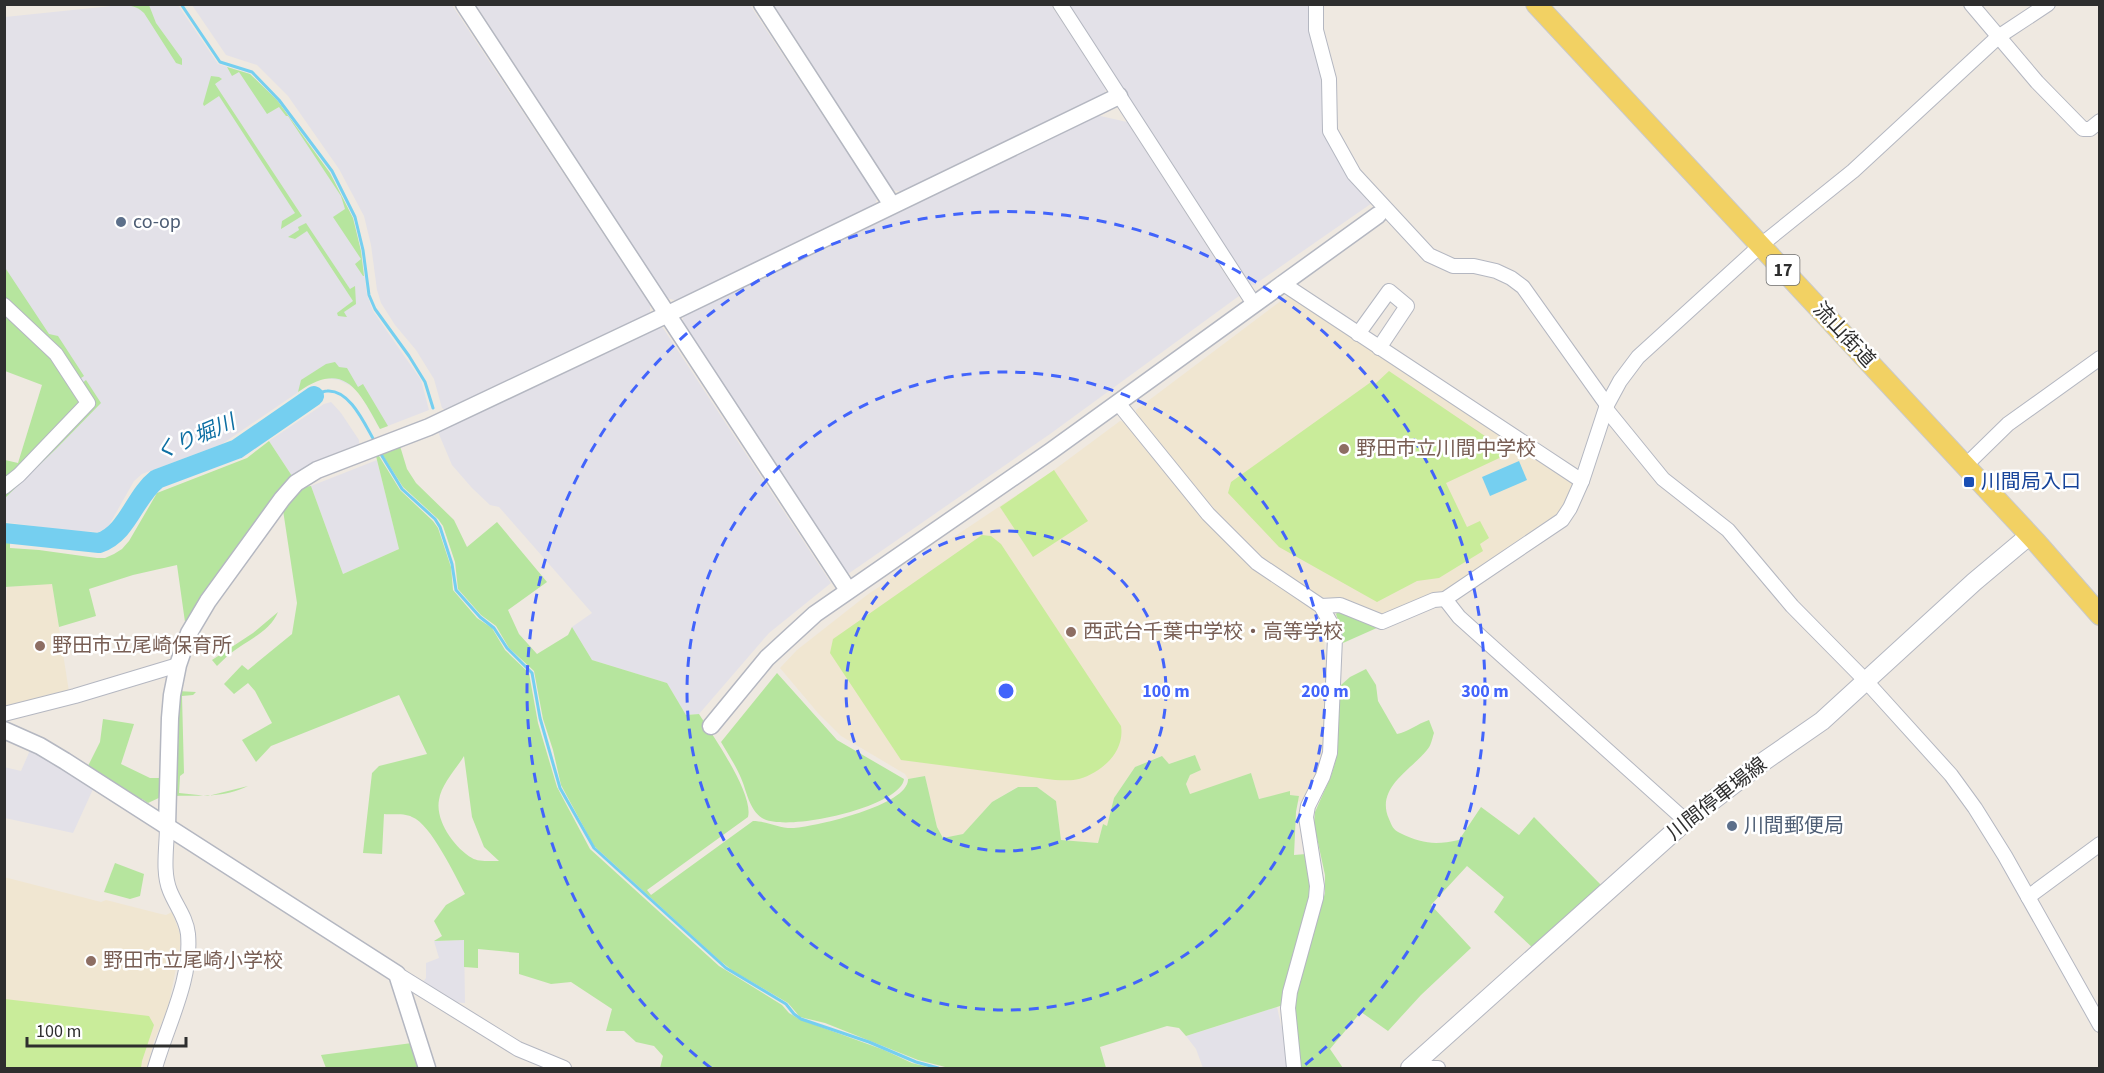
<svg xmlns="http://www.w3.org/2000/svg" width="2104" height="1073" font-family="'Source Sans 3','Noto Sans JP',sans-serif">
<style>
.industrial{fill:#e3e1e8}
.education{fill:#f0e6d1}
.green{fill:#b6e59e;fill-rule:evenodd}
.pitch{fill:#c9ec9a}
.water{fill:#75cff0}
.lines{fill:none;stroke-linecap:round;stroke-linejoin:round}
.stream{stroke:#75cff0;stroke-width:3}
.river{stroke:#75cff0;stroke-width:20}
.minor-casing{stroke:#b4b7c1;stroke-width:16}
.tertiary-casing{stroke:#b4b7c1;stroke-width:19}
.secondary-casing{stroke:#b4b7c1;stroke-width:20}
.primary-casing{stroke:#c9c9c9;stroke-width:22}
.minor{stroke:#fff;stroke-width:14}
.tertiary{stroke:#fff;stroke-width:16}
.secondary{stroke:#fff;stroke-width:18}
.primary{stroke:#f2d163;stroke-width:20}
.ring{fill:none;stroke:#4264fb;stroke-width:3;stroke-dasharray:10 8}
.service-dot{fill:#5c6f8a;stroke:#fff;stroke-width:2}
.education-dot{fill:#8d6e63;stroke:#fff;stroke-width:2}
.transit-dot{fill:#1a4fb4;stroke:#fff;stroke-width:2}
.labels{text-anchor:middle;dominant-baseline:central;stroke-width:5;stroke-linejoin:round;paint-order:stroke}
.shield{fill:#fff;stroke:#6d6d6d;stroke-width:1.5}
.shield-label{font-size:18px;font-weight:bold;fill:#2e2e2e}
.service-label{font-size:20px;fill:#4e5e75;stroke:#fff;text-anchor:start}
.street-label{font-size:20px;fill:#2e2e2e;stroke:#fff}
.education-label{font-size:20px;fill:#785e54;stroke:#fff;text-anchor:start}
.transit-label{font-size:20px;fill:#164399;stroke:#fff;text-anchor:start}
.water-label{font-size:21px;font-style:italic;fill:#0d6fa3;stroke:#fff}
.centre{fill:#4264fb;stroke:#fff;stroke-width:3}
.ring-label{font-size:18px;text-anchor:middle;font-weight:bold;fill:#4264fb;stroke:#fff;stroke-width:5;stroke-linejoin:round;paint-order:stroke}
</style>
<rect width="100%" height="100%" fill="#efe9e1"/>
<g class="industrial">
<polygon points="121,5 178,5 218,64 250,74 277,100 330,173 353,218 361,251 367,295 373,311 421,380 429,410 380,429 357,389 339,380 323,378 313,382 222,444 142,474 134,481 108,527 99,532 62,530 5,522 5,492 94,403 5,300 5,17"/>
<polygon points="192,5 452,5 650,305 650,314 447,411 442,408 434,379 416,350 395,325 381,303 377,290 371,245 364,216 339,169 288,96 257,65 226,55"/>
<polygon points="476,5 750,5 877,198 875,205 678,301 667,298"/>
<polygon points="774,5 1051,5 1106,89 1104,96 902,192 893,190"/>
<polygon points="1067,5 1310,5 1311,39 1323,86 1322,124 1324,134 1348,179 1372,203 1254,285 1247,284"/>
<polygon points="1096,115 1127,122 1239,296 1050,434 848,574 683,323 683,312"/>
<polygon points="655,326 663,328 831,583 769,633 699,714 686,715 667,683 592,660 572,627 592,613 499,507 490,505 472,488 452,465 438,432"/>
<polygon points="331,402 341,413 359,440 359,444 318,460 292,476 269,441 324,404"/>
<polygon points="377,460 399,549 343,574 311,486"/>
<polygon points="31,748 94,787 73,833 5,818 4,767 21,771"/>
<polygon points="464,940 465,1003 452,1002 422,983 426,978 426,963 439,958 434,941"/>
<polygon points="1277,1007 1281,1025 1286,1031 1290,1068 1203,1068 1196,1049 1186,1036"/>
</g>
<g class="education">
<polygon points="1290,294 1576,483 1565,503 1552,520 1510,550 1443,592 1380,618 1334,598 1322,597 1263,558 1216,511 1136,415 1136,410"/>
<polygon points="1120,421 1125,422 1214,529 1253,569 1311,607 1323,626 1327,677 1322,764 1304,799 1298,802 1299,796 1289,795 1290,792 1259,799 1251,773 1190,795 1186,784 1190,775 1201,770 1194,755 1169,764 1161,756 1135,767 1114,798 1107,827 1103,824 1098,843 1061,840 1056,801 1037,787 1017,787 992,802 963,834 943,838 937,827 925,776 908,779 905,774 841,736 818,713 780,668 797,650 867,595 1054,470"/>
<polygon points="52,583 69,692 5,708 4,635 7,587"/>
<polygon points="4,877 101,902 106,900 161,914 166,915 172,912 180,934 180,948 168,1008 154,1041 147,1068 5,1068"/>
</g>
<g class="green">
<path d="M120 5H149L156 23 182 59V65L176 63 144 13C137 6 130 5 120 5Z"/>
<polygon points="227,67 250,74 277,100 330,173 353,218 361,251 364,276 363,276 355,264 361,259 333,217 345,209 341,196 288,116 286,116 279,107 267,114 239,72 232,76"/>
<polygon points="211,76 219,77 222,79 215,84 302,216 281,229 282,221 295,213 219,96 204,106 203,104"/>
<polygon points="306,223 350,289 355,286 356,304 344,312 347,317 338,316 337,313 353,301 307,231 295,239 288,237 299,230 298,227"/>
<polygon points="4,266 49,334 58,336 84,376 78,380 5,300"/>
<polygon points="5,313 53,357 83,403 5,483 5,460 18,463 42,385 5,371"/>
<path d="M335 362 339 367 347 368 358 387 363 384 388 426 380 429C359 391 345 359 298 392L301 380 326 364Z"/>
<polygon points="86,380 101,403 56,449 5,498 5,492 94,404 81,384"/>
<polygon points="269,441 292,476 256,521 185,622 177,565 133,575 89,589 96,616 59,627 52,584 5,587 5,537 10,537 10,548 39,550 97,558 105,558 114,554 122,549 129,541 157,493 247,458"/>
<path d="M400 446 407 469 416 483 454 520 467 547 497 522 547 582 508 610 519 634 537 654 568 635 572 627 592 660 667 683 686 715 699 714C712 734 754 794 748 817L647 890 651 895 753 821C767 821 780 829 794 828 817 826 909 805 908 779L925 776 937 827 943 838 963 834 992 802 1018 787H1037L1056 801 1061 840 1098 843 1103 824 1107 826 1114 798 1135 767 1162 756 1169 764 1195 755 1201 770 1190 775 1186 784 1190 794 1251 773 1259 799 1290 791V795L1299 796 1296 812 1294 855 1306 854 1311 891 1283 1005 1186 1036 1179 1028 1167 1026 1100 1047 1106 1068H949L918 1060 825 1023 800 1017 788 1003 733 971 719 960 594 846 561 785 553 750 543 719 534 671 509 648 496 626 481 615 458 589 455 562 443 526 438 519 403 487 382 454Z"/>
<path d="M376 456H379L400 490 433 521 438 528 451 567 453 590 477 618 492 628 505 650 529 673 538 723 557 787 590 849 719 966 782 1005 789 1013 799 1019 884 1050 912 1063 932 1068H660L663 1056 654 1046 636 1042 624 1031H606L612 1009 571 982 551 984 519 974V953L478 949V968L464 967V940L434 941 442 936 434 921 446 905 465 894C455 876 431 824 412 817 405 813 392 815 384 814L382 854 363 853 372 773 379 766 427 754 399 695 271 746 256 762 242 740 272 723 255 691 248 683 234 694 224 684 242 665 248 670 292 634 297 603 283 510 302 487 311 486 343 574 399 549ZM464 756 472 817 484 847 499 861C491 861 478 862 472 858 455 848 435 821 439 800 441 785 456 769 464 756Z"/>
<polygon points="1340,610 1379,627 1343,643 1342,633 1336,614"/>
<path d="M278 612C270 632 247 640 231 653 226 657 222 661 217 666L212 660 253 633Z"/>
<path d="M1366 669 1376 685 1378 701 1397 734C1408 732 1417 724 1429 720L1434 733C1432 739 1431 746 1427 750 1411 770 1375 788 1389 819 1392 826 1393 830 1400 833 1423 844 1435 845 1459 840L1481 807 1519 835 1534 817 1602 886 1534 949 1494 912 1504 897 1467 866 1431 905 1471 948 1421 995 1388 1031 1361 1012 1330 1049 1343 1068H1301L1294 1017 1295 997 1325 893V875L1314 824 1315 812 1331 776 1335 763 1341 685 1350 677Z"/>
<path d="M777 673 837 740 904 779C901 807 785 833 762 818 749 809 747 792 741 778 736 766 728 754 721 742Z"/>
<path d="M177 691 196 692 193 695 182 696 184 773 180 776 179 793 208 796 248 786C224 798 201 795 175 796Z"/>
<polygon points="103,719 134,724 121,764 150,778 162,778 163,796 148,803 142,799 137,802 86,770 100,742"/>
<polygon points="115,863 144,874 140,896 130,899 104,892"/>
<polygon points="412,1043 419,1068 326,1068 321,1055"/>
</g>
<g class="pitch">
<polygon points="1389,371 1510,453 1446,483 1467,527 1480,521 1489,538 1480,544 1483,551 1439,578 1417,581 1377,602 1279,547 1228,493 1231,482 1371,382 1374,385"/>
<polygon points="1054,470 1088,521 1033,557 1000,507"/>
<path d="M982 535 991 536 1001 544 1121 726C1125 751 1103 772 1079 779 1072 781 1063 780 1055 780L901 760 830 653 833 639Z"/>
<polygon points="5,999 149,1016 154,1025 142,1061 141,1068 5,1068"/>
</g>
<polygon class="water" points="1519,461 1527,480 1490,496 1482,477"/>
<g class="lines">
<g class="stream">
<polyline points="181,4 220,62 252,72 279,100 332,171 355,217 363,250 369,295 375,309 409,356 425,382 433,408"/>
<path d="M314 396C318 394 323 391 327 391 350 389 365 425 375 442"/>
<polyline points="379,451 402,489 435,519 440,527 452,564 456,590 480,617 494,628 507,648 532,673 540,718 560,788 594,848 726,968 786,1004 794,1014 801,1019 869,1042 916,1062 938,1068"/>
</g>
<path class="river" d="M4 533 99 543C128 533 134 497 157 479L237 449 314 396"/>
<g class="minor-casing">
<g id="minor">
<polyline points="1060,4 1254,304"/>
<polyline points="1316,4 1316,30 1329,79 1330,131 1354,174 1429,255 1453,266 1474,266 1496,271 1511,278 1523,287 1607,405"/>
<polyline points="1971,4 2037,82 2083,129 2090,129 2100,121"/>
<polyline points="1282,283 1582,481"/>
<polyline points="4,305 56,354 88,403 19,475 4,487"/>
<polyline points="1358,334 1389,291 1407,306 1379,348"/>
<polyline points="1118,403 1208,514 1257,563 1321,606 1330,622 1335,638 1330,753 1323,776 1308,806 1306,817 1317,886 1316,898 1290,992 1288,1008 1294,1068"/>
<polyline points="1606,409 1663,479 1728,530 1792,606 1865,680 1951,775 1975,808 2005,856 2100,1025"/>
<polyline points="1965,466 2008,424 2100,358"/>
<polyline points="1445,599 1459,617 1686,821"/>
<polyline points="1321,606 1340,605 1382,622 1434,600 1445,599 1562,520 1570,508 1582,481 1607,405 1620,381 1638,357 1761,245 1853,171 1998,37 2048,4"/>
<polyline points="4,714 75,696 178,665"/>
<polyline points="2028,897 2100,844"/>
<polyline points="397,974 518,1049 564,1068"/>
<path d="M155 1068C167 1025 192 981 188 934 186 917 176 906 170 891 162 872 167 847 167 826"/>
<polyline points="1410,1068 1438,1068"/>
</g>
</g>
<g class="tertiary-casing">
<g id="tertiary">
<polyline points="464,4 848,590"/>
<polyline points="762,4 892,205"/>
<polyline points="711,726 767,658 815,614 1051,451 1378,215"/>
<polyline points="4,730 40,746 65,761 397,974 427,1068"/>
<polyline points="167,826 170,718 172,695 178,665 189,633 208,601 282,499 296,483 317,470 429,427 666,315 1119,96"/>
</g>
</g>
<g class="secondary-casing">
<polyline id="secondary" points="1410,1068 1686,821 1760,764 1822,721 1974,582 2030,535"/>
</g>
<g class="primary-casing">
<polyline id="primary" points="1536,4 2037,543 2100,615"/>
</g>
<use href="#minor" class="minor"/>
<use href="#tertiary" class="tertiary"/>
<use href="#secondary" class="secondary"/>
<use href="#primary" class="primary"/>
</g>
<g class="ring">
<circle cx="1006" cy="691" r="160"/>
<circle cx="1006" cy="691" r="319"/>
<path d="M711 1068A479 479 0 1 1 1301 1068"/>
</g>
<g class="service-dot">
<circle cx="121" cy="222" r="6"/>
<circle cx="1732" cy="826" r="6"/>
</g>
<g class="education-dot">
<circle cx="1344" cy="449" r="6"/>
<circle cx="1071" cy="632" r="6"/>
<circle cx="40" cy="646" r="6"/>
<circle cx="91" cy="961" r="6"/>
</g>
<rect class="transit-dot" x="1963" y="476" width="12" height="12" rx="3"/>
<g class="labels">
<rect class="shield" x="1766.5" y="255" width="33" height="30" rx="4.5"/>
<g class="shield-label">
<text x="1783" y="270">17</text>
</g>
<g class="service-label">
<text x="133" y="222">co-op</text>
<text x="1744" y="826">川間郵便局</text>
</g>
<g class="street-label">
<text transform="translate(1844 335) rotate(47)">流山街道</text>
<text transform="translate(1717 799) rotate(-38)">川間停車場線</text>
</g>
<g class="education-label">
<text x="1356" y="449">野田市立川間中学校</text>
<text x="1083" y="632">西武台千葉中学校・高等学校</text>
<text x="52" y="646">野田市立尾崎保育所</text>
<text x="103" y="961">野田市立尾崎小学校</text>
</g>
<g class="transit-label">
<text x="1981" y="482">川間局入口</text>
</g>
<g class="water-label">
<text transform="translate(195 437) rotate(-23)">くり堀川</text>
</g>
</g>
<circle cx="1006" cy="691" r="9" class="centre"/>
<g class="ring-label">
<text x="1166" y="697">100 m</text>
<text x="1325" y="697">200 m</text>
<text x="1485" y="697">300 m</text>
</g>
<rect width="2104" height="1073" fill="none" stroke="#2e2e2e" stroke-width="12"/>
<path d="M27 1037v9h159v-9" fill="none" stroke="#2e2e2e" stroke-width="3"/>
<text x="36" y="1037" font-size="18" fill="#2e2e2e" stroke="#ffffff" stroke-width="4.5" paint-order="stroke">100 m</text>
</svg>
